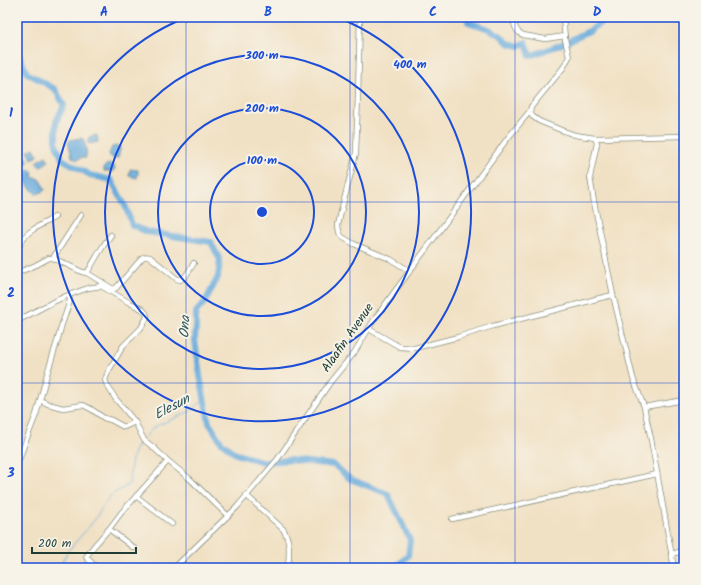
<svg xmlns="http://www.w3.org/2000/svg" width="701" height="585" font-family="Kalam,sans-serif">
<style>
.water{fill:#67abdc;stroke:#437488}
.lines{fill:none;stroke-linecap:round;stroke-linejoin:round}
.stream{stroke:#67abdc;stroke-width:1}
.river{stroke:#67abdc;stroke-width:6}
.minor-casing{stroke:#888f7c;stroke-width:6}
.minor{stroke:#fff;stroke-width:4.5}
.grid{fill:none;stroke:#1d4ed8;stroke-width:1;stroke-opacity:0.55}
.ring{fill:none;stroke:#1d4ed8;stroke-width:2}
.labels{text-anchor:middle;dominant-baseline:central;stroke-width:4;stroke-linejoin:round;paint-order:stroke}
.street-label{font-size:13px;fill:#1f3d34;stroke:#f7f3e8}
.water-label{font-size:14px;font-style:italic;fill:#31585e;stroke:#f7f3e8}
.centre{fill:#1d4ed8;stroke:#f7f3e8;stroke-width:2}
.ring-label{font-size:12px;text-anchor:middle;font-weight:bold;fill:#1d4ed8;stroke:#f7f3e8;stroke-width:4;stroke-linejoin:round;paint-order:stroke}
.neatline{fill:none;stroke:#1d4ed8;stroke-width:1.5}
.grid-label{font-size:13px;text-anchor:middle;font-weight:bold;fill:#1d4ed8}
</style>
<rect width="100%" height="100%" fill="#f7f3e8"/>
<filter id="ink" filterUnits="userSpaceOnUse"><feTurbulence type="fractalNoise" baseFrequency=".025" numOctaves="2"/><feDisplacementMap in="SourceGraphic" scale="8" xChannelSelector="R" yChannelSelector="G"/><feConvolveMatrix kernelMatrix="1 2 1 2 8 2 1 2 1" color-interpolation-filters="sRGB"/></filter>
<filter id="wash" filterUnits="userSpaceOnUse"><feTurbulence type="fractalNoise" baseFrequency=".012" numOctaves="4" result="noise"/><feDisplacementMap in="SourceGraphic" scale="16" xChannelSelector="R" yChannelSelector="G"/><feGaussianBlur stdDeviation="0.9" result="paint"/><feColorMatrix in="noise" values="0 0 0 0 0 0 0 0 0 0 0 0 0 0 0 0 0 1.4 0 .05"/><feComposite in="paint" operator="in"/></filter>
<g filter="url(#wash)">
<rect width="100%" height="100%" fill="#f1e1c4"/>
<g class="water">
<polygon points="97,135 98,142 89,144 87,141 89,140 89,137"/>
<path d="M81 138 83 139C86 145 88 153 85 159L83 157 77 160 72 157 68 142 70 140Z"/>
<polygon points="17,143 20,150 29,161 27,163 20,166 17,164"/>
<path d="M116 146 120 147V150L118 158C114 158 111 159 109 154L112 147Z"/>
<polygon points="34,148 38,156 32,159 28,151"/>
<polygon points="46,156 49,161 40,167 36,162"/>
<polygon points="109,164 114,166 115,169 112,172 104,171 104,167 106,165"/>
<polygon points="130,169 138,170 138,174 137,178 129,176"/>
<path d="M28 170H31L33 172 32 176 34 178H38L42 182 45 190 42 192 37 194C29 189 21 178 28 170Z"/>
</g>
<g class="lines">
<g class="stream">
<polyline points="145,437 154,427 191,411 205,399"/>
<path d="M59 568 67 552 93 522 110 496 129 484C131 467 130 452 142 439"/>
</g>
<g class="river">
<polyline points="468,17 468,22 489,29 500,35 508,43 519,46 526,42 530,56 562,44 591,30 608,17"/>
<polyline points="17,51 27,73 55,89 64,105 56,122 56,144 62,159 90,175 111,180 125,205 132,225 147,232 211,242 220,260 218,277 205,302 196,312 196,325 195,340 200,376 209,423 221,442 236,454 264,462 290,460 334,465 350,479 388,494 410,540 408,556 394,568"/>
</g>
</g>
</g>
<g filter="url(#ink)">
<g class="lines">
<g class="minor-casing">
<g id="minor">
<polyline points="360,17 358,95 356,153 341,212 338,225 339,232 342,237 354,244 390,259 410,271"/>
<path d="M525 17 516 21 514 23C515 28 518 33 523 35L545 39 565 36"/>
<polyline points="563,17 565,39 569,57 563,68 531,107 530,111 532,116 539,121 561,130 575,135 595,138 684,136"/>
<polyline points="595,138 597,143 590,177 594,202 613,295 625,345 633,378 644,407 651,439 674,568"/>
<path d="M17 254C18 250 19 246 21 242 26 231 45 223 55 217"/>
<polyline points="53,258 81,215"/>
<path d="M17 273 36 265 49 258H53L82 272 87 273 113 289 116 288 143 257C146 256 147 256 150 257L177 279 180 280 185 277 194 263"/>
<path d="M87 273C95 260 102 246 111 235"/>
<polyline points="17,321 53,302 66,296 88,288 101,286 130,303 142,309 146,313 147,317 141,328 123,346 108,372 105,380 107,385 115,398 135,422 144,440 153,447 168,461 190,479 228,516"/>
<polyline points="369,329 400,347 415,348 458,337 493,326 575,305 596,299 613,295"/>
<polyline points="40,400 48,404 63,408 83,405 91,409 104,418 111,420 124,427 135,422"/>
<polyline points="644,407 684,400"/>
<polyline points="17,465 25,443 36,415 47,374 57,342 62,324 69,304 70,300 69,295"/>
<path d="M246 495 283 529C291 541 289 554 288 568"/>
<polyline points="136,496 172,524"/>
<polyline points="452,519 657,474"/>
<polyline points="109,529 134,548"/>
<polyline points="671,554 684,551"/>
<polyline points="97,568 86,557 94,546 109,529 121,513 168,461"/>
<polyline points="174,568 237,507 277,460 331,381 354,353 374,320 395,291 457,207 507,139 530,111"/>
</g>
</g>
<use href="#minor" class="minor"/>
</g>
</g>
<path class="grid" d="M186 17V568M350 17V568M515 17V568M17 202H684M17 383H684"/>
<g class="ring">
<circle cx="262" cy="212" r="52"/>
<circle cx="262" cy="212" r="104"/>
<circle cx="262" cy="212" r="157"/>
<path d="M339 18A209 209 0 1 1 185 18"/>
</g>
<g class="labels">
<g class="street-label">
<text transform="translate(348 338) rotate(-55)">Alaafin Avenue</text>
</g>
<g class="water-label">
<text transform="translate(185 327) rotate(-87)">Ona</text>
<text transform="translate(172 407) rotate(-28)">Elesun</text>
</g>
</g>
<circle cx="262" cy="212" r="6" class="centre"/>
<g class="ring-label">
<text x="262" y="59">300 m</text>
<text x="410" y="68">400 m</text>
<text x="262" y="112">200 m</text>
<text x="262" y="164">100 m</text>
</g>
<rect width="701" height="585" fill="none" stroke="#f7f3e8" stroke-width="44"/>
<path d="M32 547v6h104v-6" fill="none" stroke="#1f3d34" stroke-width="2"/>
<text x="38" y="547" font-size="12" fill="#1f3d34" stroke="#f7f3e8" stroke-width="3" paint-order="stroke">200 m</text>
<rect x="22" y="22" width="657" height="541" class="neatline"/>
<g class="grid-label">
<text x="104" y="16">A</text>
<text x="268" y="16">B</text>
<text x="433" y="16">C</text>
<text x="597" y="16">D</text>
<text x="11" y="117">1</text>
<text x="11" y="297">2</text>
<text x="11" y="477">3</text>
</g>
</svg>
